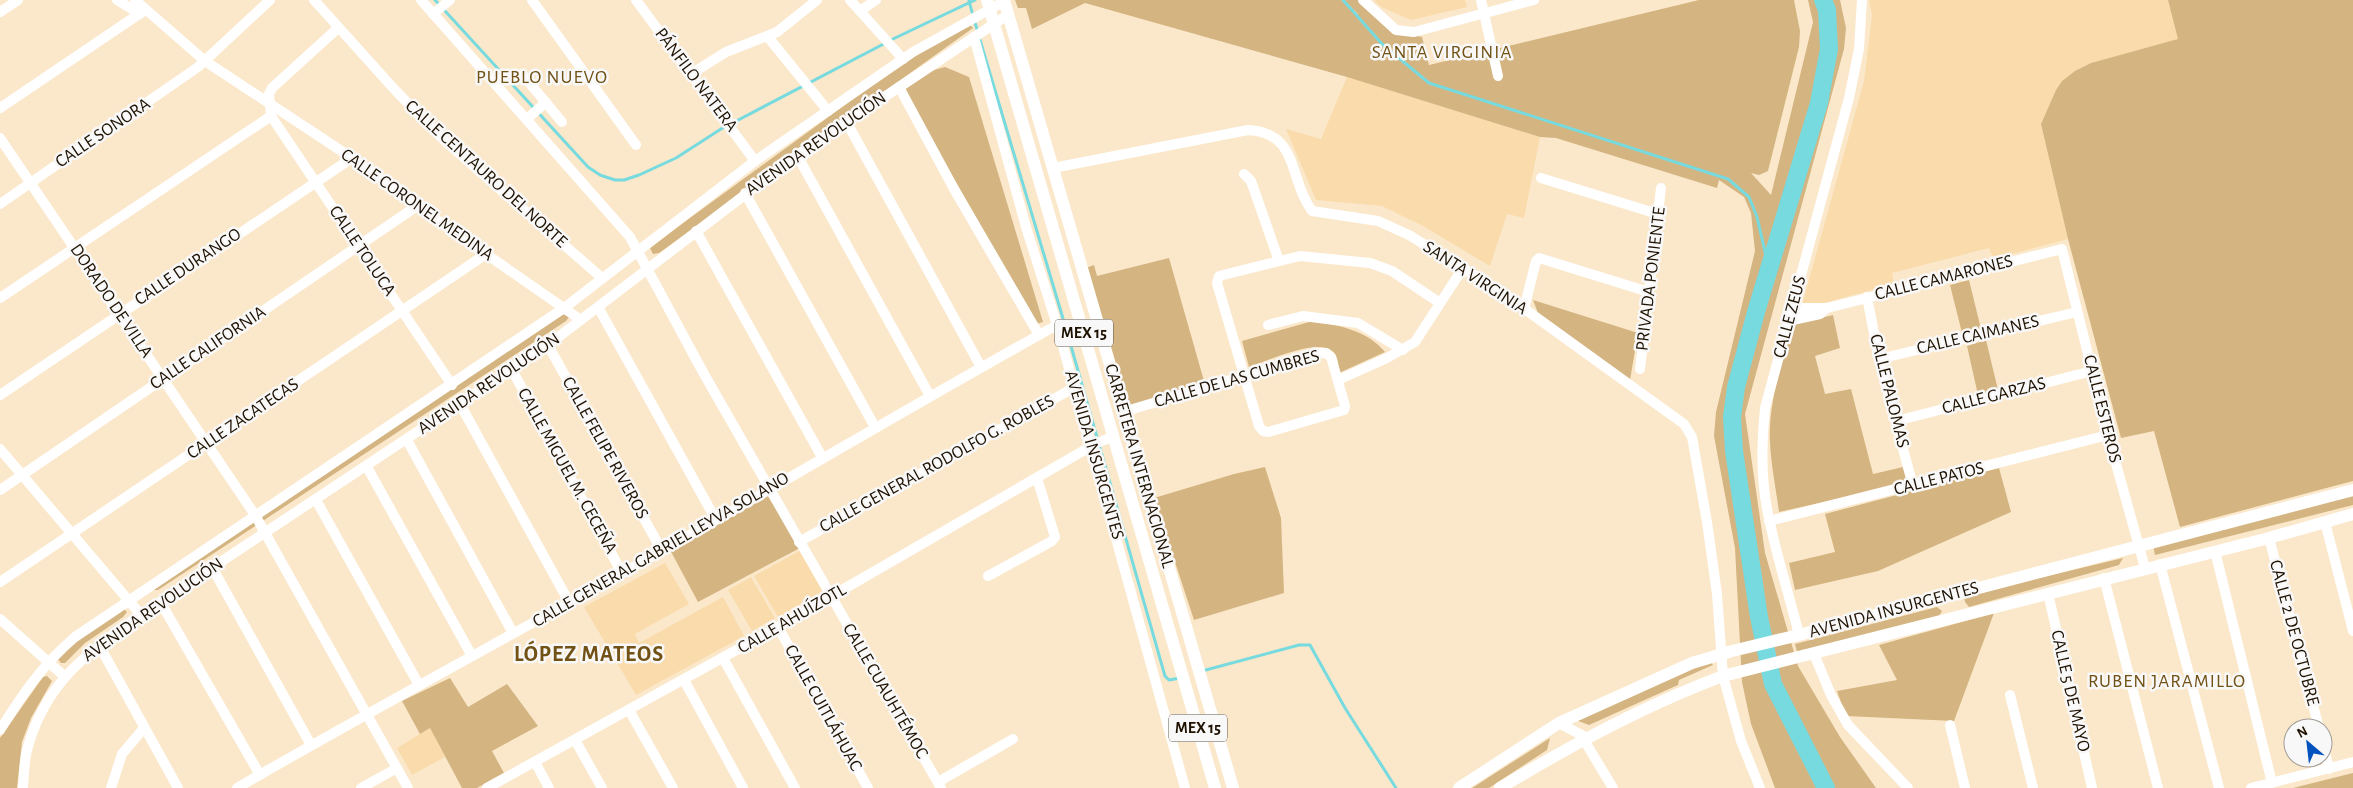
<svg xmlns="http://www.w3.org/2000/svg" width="2353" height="788" font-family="'Alegreya Sans',sans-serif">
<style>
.built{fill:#fadbac}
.green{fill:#d4b480}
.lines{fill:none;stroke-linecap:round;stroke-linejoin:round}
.stream{stroke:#77dade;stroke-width:3}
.river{stroke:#77dade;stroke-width:18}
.minor{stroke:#fff;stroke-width:10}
.major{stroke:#fff;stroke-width:12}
.labels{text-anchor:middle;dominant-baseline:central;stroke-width:5;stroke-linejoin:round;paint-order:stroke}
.shield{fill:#f8f8f8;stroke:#5f564a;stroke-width:1}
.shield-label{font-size:16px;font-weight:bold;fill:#1e1100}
.street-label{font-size:18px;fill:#1e1100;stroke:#f8f8f8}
.neighbourhood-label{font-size:19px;letter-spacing:1px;fill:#715114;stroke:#f8f8f8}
.district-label{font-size:22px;font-weight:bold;letter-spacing:1px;fill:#715114;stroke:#f8f8f8}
</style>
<rect width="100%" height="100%" fill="#fbe8cb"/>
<g class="built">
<polygon points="1374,0 1465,0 1467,7 1411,20 1381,7"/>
<polygon points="1869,0 2168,0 2179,39 2091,63 2075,71 2062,81 2056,90 2041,124 2068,239 1993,259 1989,248 1892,273 1894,284 1824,303 1802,305 1864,81 1872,15"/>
<polygon points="1347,77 1540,137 1524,218 1507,214 1490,266 1423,226 1382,206 1316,200 1286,129 1321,139"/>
<polygon points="801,550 824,592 778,617 754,576"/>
<polygon points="665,563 689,604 635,634 639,643 723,597 744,636 636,695 584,607"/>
<polygon points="751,577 775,618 752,631 728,590"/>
<polygon points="430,728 445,757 412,775 397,748"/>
</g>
<g class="green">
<polygon points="1015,0 1341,0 1357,15 1358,14 1344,0 1365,0 1408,34 1422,37 1429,65 1699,0 1794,0 1800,31 1799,47 1768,171 1759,175 1751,173 1771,195 1813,22 1808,0 1840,0 1846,28 1844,49 1745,414 1765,553 1798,666 1840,737 1876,788 1775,788 1751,724 1742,682 1735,548 1714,436 1716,412 1755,251 1751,213 1744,197 1719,180 1717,188 1556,138 1540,137 1347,77 1085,3 1032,29 1026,8 1018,8"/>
<polygon points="2168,0 2353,0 2353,481 2180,527 2154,431 2121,438 2068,239 2041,124 2056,90 2062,81 2075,71 2091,63 2178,39"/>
<polygon points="970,25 973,28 659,253 653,254 650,248 679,226 919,51"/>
<polygon points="945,67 969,77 1043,322 1036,324 904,90 934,70"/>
<polygon points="1169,258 1204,381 1126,409 1083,269 1094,265 1097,276"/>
<polygon points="1969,280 1981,329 1962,333 1950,285"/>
<polygon points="1533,300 1638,333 1630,380 1538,313"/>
<polygon points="563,314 569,317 566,321 158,590 154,590 153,588"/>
<path d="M1833 315 1840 348 1815 356 1825 394 1851 389 1873 474 1903 467 1908 483 1779 512C1776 489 1771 465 1770 442 1768 403 1782 362 1793 325Z"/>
<path d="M1313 321C1339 325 1368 331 1385 352L1339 373C1338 365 1339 356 1332 351 1318 338 1267 361 1249 367L1242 341Z"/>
<polygon points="1986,340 1998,390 1978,395 1967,346"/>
<polygon points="1265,467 1281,518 1284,593 1194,620 1154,498 1234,474"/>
<polygon points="1999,468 2011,512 1878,571 1795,590 1789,563 1835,552 1825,514"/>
<polygon points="769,491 800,548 698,602 669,548"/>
<polygon points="2353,494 2353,505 2155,555 2153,545"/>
<polygon points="2123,558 2119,565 1969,607 1965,602 1964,596"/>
<polygon points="1937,607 1942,611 1939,616 1797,652 1795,644"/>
<polygon points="123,608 127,612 123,617 85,643 65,663 61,663 57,658 59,654"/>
<polygon points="1994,613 1954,721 1846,716 1837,691 1897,680 1879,645"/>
<polygon points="1710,661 1713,665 1679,680 1678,685 1589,725 1573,719"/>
<polygon points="47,676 52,681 31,718 22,742 17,788 0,788 0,738 43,677"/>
<polygon points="450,678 468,707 507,684 538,726 492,751 504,773 477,788 462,788 430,728 420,734 402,701"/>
<polygon points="1550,738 1547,750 1489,788 1472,788"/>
<polygon points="2353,773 2353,788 2293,788"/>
</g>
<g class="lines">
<g class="stream">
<polyline points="435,0 588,167 600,175 615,180 624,180 639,175 676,158 721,129 895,38 975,0"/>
<polyline points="1343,0 1382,44 1429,83 1728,179 1749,197 1757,217 1769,269"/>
<polyline points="969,1 972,12"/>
<polyline points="975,23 977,29"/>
<polyline points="980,40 1067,332 1165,676 1169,680 1180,678"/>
<polyline points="1202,671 1299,645 1310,645 1345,708 1396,788"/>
</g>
<polyline class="river" points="1823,0 1827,10 1829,49 1819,103 1756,312 1736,387 1732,417 1734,451 1759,617 1773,684 1826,788"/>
<g class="minor">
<polyline points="117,0 140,14"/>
<polyline points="135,0 205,61 352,158 417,206 581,320"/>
<polyline points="314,0 395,90 446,142 602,278"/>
<polyline points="421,0 630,237 704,374 941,788"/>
<polyline points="532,0 636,145"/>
<polyline points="636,0 755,161"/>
<polyline points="850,0 903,59"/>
<polyline points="1363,0 1396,30 1414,32 1534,0"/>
<polyline points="1481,0 1498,76"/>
<polyline points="860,11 876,0"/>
<polyline points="0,12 18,0"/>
<polyline points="433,14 450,0"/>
<polyline points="768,37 828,111"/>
<polyline points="974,37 1026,227 1057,325 1185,788"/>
<polyline points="522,74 562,122"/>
<polyline points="691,74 726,52 777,32 817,0"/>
<polyline points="899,87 954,189 1039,335"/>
<polyline points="0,108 145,10"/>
<polyline points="271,116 452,385"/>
<polyline points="527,119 546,102"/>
<polyline points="846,121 981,367"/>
<polyline points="0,138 255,515 408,788"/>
<polyline points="797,155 930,396"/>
<path d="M1053 168 1248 130C1300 133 1288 179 1312 211L1378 221 1409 235 1497 289 1684 424 1692 437 1707 522 1717 594 1723 676 1741 741 1760 788"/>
<polyline points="1244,174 1251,181 1279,261"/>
<polyline points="1541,178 1658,214"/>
<polyline points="745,193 875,427"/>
<polyline points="0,204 198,67 270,0"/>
<polyline points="696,231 822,457"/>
<polyline points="1867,297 1879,359 1913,486"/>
<polyline points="0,298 271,116 269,94 272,88 338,28"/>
<polyline points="598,307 716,520"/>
<polyline points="1792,308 1827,308 2062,249 2108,435 2145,568"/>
<polyline points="1524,309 1536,261 1539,258 1649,292"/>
<polyline points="1788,321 1820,314 1827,308"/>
<polyline points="1268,325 1303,316 1358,323 1403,350"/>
<polyline points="548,345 662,551"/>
<polyline points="1879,359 2077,312"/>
<polyline points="1640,369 1661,188"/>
<polyline points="512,370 622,573"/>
<polyline points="1338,380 1387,358 1415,342 1463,268"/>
<polyline points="0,395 352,158"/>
<polyline points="460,404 569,602"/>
<polyline points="1123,412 1320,353 1326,353 1331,357 1345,406 1344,410 1268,432 1263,431 1259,426 1217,283 1219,276 1300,256 1370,263 1392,271 1440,303"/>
<polyline points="1896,421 2092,371"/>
<polyline points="407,440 513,633"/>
<polyline points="0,449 141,615"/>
<polyline points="367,467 472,656"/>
<polyline points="0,490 417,206"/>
<polyline points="316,500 419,685"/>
<polyline points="1769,521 2108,435"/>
<polyline points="2325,522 2353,631"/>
<polyline points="2269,538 2319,728"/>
<polyline points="799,542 1075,387"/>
<polyline points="2215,551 2272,783"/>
<polyline points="2160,564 2219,788"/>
<polyline points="213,569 311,745"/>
<polyline points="988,576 1052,541 1055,537 1037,478"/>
<polyline points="2104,578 2158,788"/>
<polyline points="0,582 486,254"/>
<polyline points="2048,593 2092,788"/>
<polyline points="161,603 260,775"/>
<polyline points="0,619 64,676"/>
<polyline points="778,627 868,788"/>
<path d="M1799 635C1790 598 1778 561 1770 523 1761 486 1761 445 1765 408L1849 98 1859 49 1862 0"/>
<polyline points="99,645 178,788"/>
<polyline points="1814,654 1831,695 1848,725 1908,788"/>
<polyline points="723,658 795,788"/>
<polyline points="684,680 743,788"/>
<polyline points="2010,695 2033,788"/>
<polyline points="629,710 673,788"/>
<polyline points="1559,723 1587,738 1587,745 1613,788"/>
<polyline points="1950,725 1965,788"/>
<path d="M0 730C22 695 43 664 75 637L564 308 755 161 913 52 1005 1"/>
<polyline points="575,740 602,788"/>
<polyline points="2323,744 2329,769"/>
<polyline points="535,762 549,788"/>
<polyline points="938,782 1013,739"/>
<path d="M23 788C24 776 24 762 27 750 43 690 77 661 124 626L548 345 797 155 1009 14"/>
<polyline points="111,788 122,754 144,728"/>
<path d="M237 788C371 710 507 638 642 562 781 484 918 402 1057 325"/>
<polyline points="361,788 397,768"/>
<polyline points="487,788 778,627 1095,444 1114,436"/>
<polyline points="2251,788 2353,762"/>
</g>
<g class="major">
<polyline points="987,0 1215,788"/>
<polyline points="1004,0 1233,788"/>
<polyline points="1459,788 1559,723 1692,663 1732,651 1799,635 2353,490"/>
<path d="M1500 788C1571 745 1645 705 1723 676L2269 538 2353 514"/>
</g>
</g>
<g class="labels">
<g class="shield">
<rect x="1055" y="319.5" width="58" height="27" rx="4"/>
<rect x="1169" y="714.5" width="58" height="27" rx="4"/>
</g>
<g class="shield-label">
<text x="1084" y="333">MEX 15</text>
<text x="1198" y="728">MEX 15</text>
</g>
<g class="street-label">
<text transform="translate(696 80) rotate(53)">PÁNFILO NATERA</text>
<text transform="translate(103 133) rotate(-34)">CALLE SONORA</text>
<text transform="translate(816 144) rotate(-35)">AVENIDA REVOLUCIÓN</text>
<text transform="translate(486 174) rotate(42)">CALLE CENTAURO DEL NORTE</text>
<text transform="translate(417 205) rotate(35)">CALLE CORONEL MEDINA</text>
<text transform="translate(362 251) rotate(56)">CALLE TOLUCA</text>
<text transform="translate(188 267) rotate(-34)">CALLE DURANGO</text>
<text transform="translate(1475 278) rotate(33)">SANTA VIRGINIA</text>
<text transform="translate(1944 278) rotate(-14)">CALLE CAMARONES</text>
<text transform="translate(1651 279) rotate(-83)">PRIVADA PONIENTE</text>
<text transform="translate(111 301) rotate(56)">DORADO DE VILLA</text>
<text transform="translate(1790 317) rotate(-75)">CALLE ZEUS</text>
<text transform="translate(1978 335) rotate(-13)">CALLE CAIMANES</text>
<text transform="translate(208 348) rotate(-34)">CALLE CALIFORNIA</text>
<text transform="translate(1237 379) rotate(-16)">CALLE DE LAS CUMBRES</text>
<text transform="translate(489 384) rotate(-34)">AVENIDA REVOLUCIÓN</text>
<text transform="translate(1889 391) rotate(76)">CALLE PALOMAS</text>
<text transform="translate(1994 396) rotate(-14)">CALLE GARZAS</text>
<text transform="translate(2102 409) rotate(76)">CALLE ESTEROS</text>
<text transform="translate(243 419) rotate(-34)">CALLE ZACATECAS</text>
<text transform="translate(605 448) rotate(61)">CALLE FELIPE RIVEROS</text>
<text transform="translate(1094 455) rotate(74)">AVENIDA INSURGENTES</text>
<text transform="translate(937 464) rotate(-29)">CALLE GENERAL RODOLFO G. ROBLES</text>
<text transform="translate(1139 466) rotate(74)">CARRETERA INTERNACIONAL</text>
<text transform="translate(567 471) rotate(61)">CALLE MIGUEL M. CECEÑA</text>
<text transform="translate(1939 479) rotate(-14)">CALLE PATOS</text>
<text transform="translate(661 550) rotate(-30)">CALLE GENERAL GABRIEL LEYVA SOLANO</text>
<text transform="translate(153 610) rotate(-35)">AVENIDA REVOLUCIÓN</text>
<text transform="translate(1894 610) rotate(-15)">AVENIDA INSURGENTES</text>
<text transform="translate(792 619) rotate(-30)">CALLE AHUÍZOTL</text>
<text transform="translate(2294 633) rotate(75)">CALLE 2 DE OCTUBRE</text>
<text transform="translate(885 691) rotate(60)">CALLE CUAUHTÉMOC</text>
<text transform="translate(2070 691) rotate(77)">CALLE 5 DE MAYO</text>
<text transform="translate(823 708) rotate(61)">CALLE CUITLÁHUAC</text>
</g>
<g class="neighbourhood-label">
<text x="1442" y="52">SANTA VIRGINIA</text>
<text x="542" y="77">PUEBLO NUEVO</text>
<text x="2167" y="681">RUBEN JARAMILLO</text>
</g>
<g class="district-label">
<text x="589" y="654">LÓPEZ MATEOS</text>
</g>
</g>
<g transform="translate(2308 743) rotate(332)"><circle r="24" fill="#f8f8f8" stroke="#a19c95"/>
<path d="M0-4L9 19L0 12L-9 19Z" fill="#0253bd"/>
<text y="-8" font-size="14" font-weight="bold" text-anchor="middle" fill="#1e1100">N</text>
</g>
</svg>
